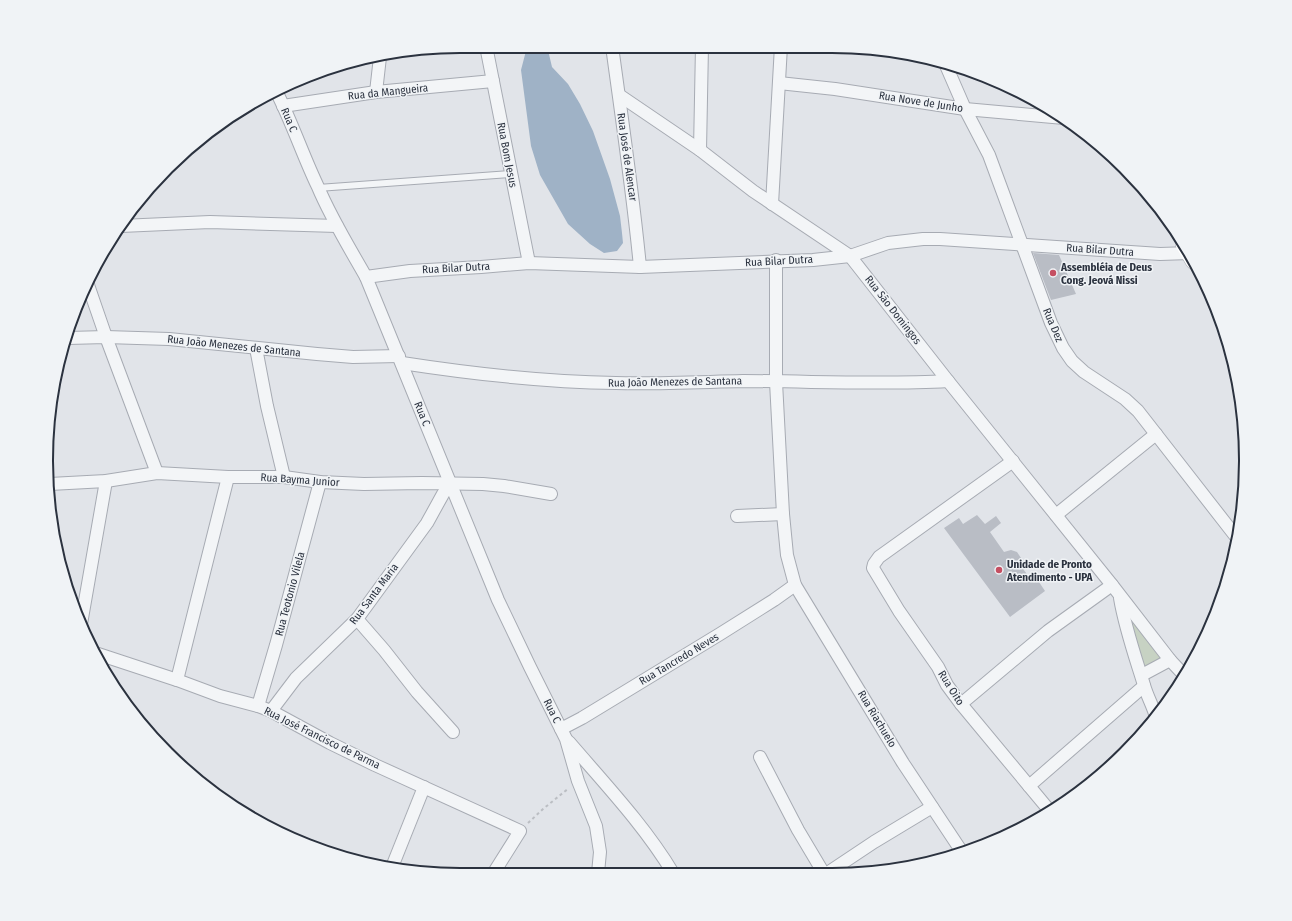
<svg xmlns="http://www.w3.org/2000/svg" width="1292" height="921" font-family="'Fira Sans Condensed',sans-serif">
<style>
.green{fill:#c7d2c3}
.water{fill:#9fb2c6}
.building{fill:#b9bdc5}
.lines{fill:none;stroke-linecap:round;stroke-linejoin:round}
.lane-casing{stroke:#a7abb3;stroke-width:8}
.street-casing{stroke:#a7abb3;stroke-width:14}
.secondary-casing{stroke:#a7abb3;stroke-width:18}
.path{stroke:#bbbec3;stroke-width:2;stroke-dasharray:3 3;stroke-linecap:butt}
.lane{stroke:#f3f5f7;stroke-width:6}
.street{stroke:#f3f5f7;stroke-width:12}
.secondary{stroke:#fff;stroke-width:17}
.poi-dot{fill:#c54f62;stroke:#f0f3f6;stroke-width:1.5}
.labels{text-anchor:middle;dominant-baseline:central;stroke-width:3;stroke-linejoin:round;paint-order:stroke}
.street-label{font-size:11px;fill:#2b323f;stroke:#f0f3f6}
.poi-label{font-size:11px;font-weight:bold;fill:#2b323f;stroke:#f0f3f6;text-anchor:start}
.rim{fill:none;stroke:#2b323f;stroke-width:2}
</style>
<rect width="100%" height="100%" fill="#e1e4e9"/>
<polygon class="green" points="1122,602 1166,658 1145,671"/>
<polygon class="water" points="528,46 547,46 552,67 568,84 580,104 593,131 610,179 620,216 622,233 623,243 617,251 604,253 590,244 568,224 540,175 531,146 521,70 527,47"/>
<g class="building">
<polygon points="1033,253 1059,255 1076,294 1051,300"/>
<polygon points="977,515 985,524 996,516 1001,523 990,532 1004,552 1011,550 1017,552 1021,558 1017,561 1033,582 1037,579 1045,591 1010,617 944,528 959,518 963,524"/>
</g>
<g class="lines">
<g class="lane-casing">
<polyline id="lane" points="318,188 511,174"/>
</g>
<g class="street-casing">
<g id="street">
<polyline points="486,46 529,263"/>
<path d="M612 46C622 120 633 193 640 267"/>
<polyline points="945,63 965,109 989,155 1051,323 1063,348 1072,361 1084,372 1125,399 1138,411 1237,538"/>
<polyline points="779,83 835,89 965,109 1064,118"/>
<path d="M276 91C292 122 303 156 318 187 331 218 349 247 366 277L498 600 530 667 566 739 578 781 596 826 600 852 598 873"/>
<polyline points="376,92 380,57"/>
<polyline points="619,95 700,150 753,191 850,256 948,381 1112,585 1170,660 1184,675"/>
<polyline points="283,106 376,92 493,81"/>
<polyline points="700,150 702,46"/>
<polyline points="772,204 781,46"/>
<polyline points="121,226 210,222 337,226"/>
<polyline points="776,260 776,382 783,514 787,555 795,585 903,763 962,852"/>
<polyline points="366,277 410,271 481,267 529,263 640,267 813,260 850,256 888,243 923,239 940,239 1160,254 1190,253"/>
<polyline points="87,282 106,337 157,473"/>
<polyline points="68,338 106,337 169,339 317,354 353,357 399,356"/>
<polyline points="256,348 267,406 284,477"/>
<path d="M402 363C473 374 544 382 616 383 658 384 700 382 743 381 811 381 880 385 948 381"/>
<polyline points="1013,461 879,557 874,564 873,568 899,611 938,667 947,685 961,704 1049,810"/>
<polyline points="50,484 106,481 157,473 228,477 284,477 320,482 364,484 422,483 483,484 504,486 551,494"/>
<polyline points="1056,515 1156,434"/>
<polyline points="737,516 783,514"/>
<path d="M1120 598C1125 628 1135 656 1144 685 1147 696 1153 706 1156 717"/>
<polyline points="357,619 384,650 417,692 453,732"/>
<polyline points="81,624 106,481"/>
<polyline points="95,653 177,680 220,696 258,706 271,711 330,743 375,765 520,831 493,874"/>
<polyline points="1142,675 1170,660"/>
<polyline points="177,680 228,477"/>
<polyline points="961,704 1048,631 1112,585"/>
<polyline points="258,706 276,645 320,482"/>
<polyline points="271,711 296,678 357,619 427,523 443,494 450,484"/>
<polyline points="561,729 582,718 720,634 774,600 795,585"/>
<path d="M569 742C605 784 644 825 673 873"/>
<polyline points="760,757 798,830 823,872"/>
<polyline points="1029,786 1144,686"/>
<polyline points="392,867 424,787"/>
<polyline points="829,872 874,842 932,807"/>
</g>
</g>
<g class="secondary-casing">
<polyline id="secondary" points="1184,244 1194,261"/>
</g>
<polyline class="path" points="528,823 543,809 569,788"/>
<use href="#lane" class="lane"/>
<use href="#street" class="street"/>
<use href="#secondary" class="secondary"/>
</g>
<g class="poi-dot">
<circle cx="1053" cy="273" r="4"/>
<circle cx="999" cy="570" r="4"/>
</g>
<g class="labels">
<g class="street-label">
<text transform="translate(388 92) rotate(-6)">Rua da Mangueira</text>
<text transform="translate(921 102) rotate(9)">Rua Nove de Junho</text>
<text transform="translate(289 120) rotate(67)">Rua C</text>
<text transform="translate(507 155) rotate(79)">Rua Bom Jesus</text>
<text transform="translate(627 157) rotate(82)">Rua José de Alencar</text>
<text transform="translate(1100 250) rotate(4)">Rua Bilar Dutra</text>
<text transform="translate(779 261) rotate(-3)">Rua Bilar Dutra</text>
<text transform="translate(456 268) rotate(-3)">Rua Bilar Dutra</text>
<text transform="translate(893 310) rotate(52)">Rua São Domingos</text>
<text transform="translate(1053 325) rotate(67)">Rua Dez</text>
<text transform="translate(234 346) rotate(6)">Rua João Menezes de Santana</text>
<text transform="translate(675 382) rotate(-1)">Rua João Menezes de Santana</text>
<text transform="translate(422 414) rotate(68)">Rua C</text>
<text transform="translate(300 480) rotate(4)">Rua Bayma Junior</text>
<text transform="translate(290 594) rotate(-75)">Rua Teotonio Vilela</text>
<text transform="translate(374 594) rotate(-53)">Rua Santa Maria</text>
<text transform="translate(679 659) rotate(-31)">Rua Tancredo Neves</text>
<text transform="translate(951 688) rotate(58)">Rua Oito</text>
<text transform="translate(552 711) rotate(63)">Rua C</text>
<text transform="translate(877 719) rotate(59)">Rua Riachuelo</text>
<text transform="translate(322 738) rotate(26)">Rua José Francisco de Parma</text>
</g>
<g class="poi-label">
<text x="1061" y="267">Assembléia de Deus<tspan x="1061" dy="13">Cong. Jeová Nissi</tspan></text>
<text x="1007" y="564">Unidade de Pronto<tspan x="1007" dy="13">Atendimento - UPA</tspan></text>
</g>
</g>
<path d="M0 0H1292V921H0ZM460 53H832A407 407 0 0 1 1239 460V461A407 407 0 0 1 832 868H460A407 407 0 0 1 53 461V460A407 407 0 0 1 460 53Z" fill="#f0f3f6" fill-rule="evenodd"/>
<path class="rim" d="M460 53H832A407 407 0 0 1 1239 460V461A407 407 0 0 1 832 868H460A407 407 0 0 1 53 461V460A407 407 0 0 1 460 53Z"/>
</svg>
